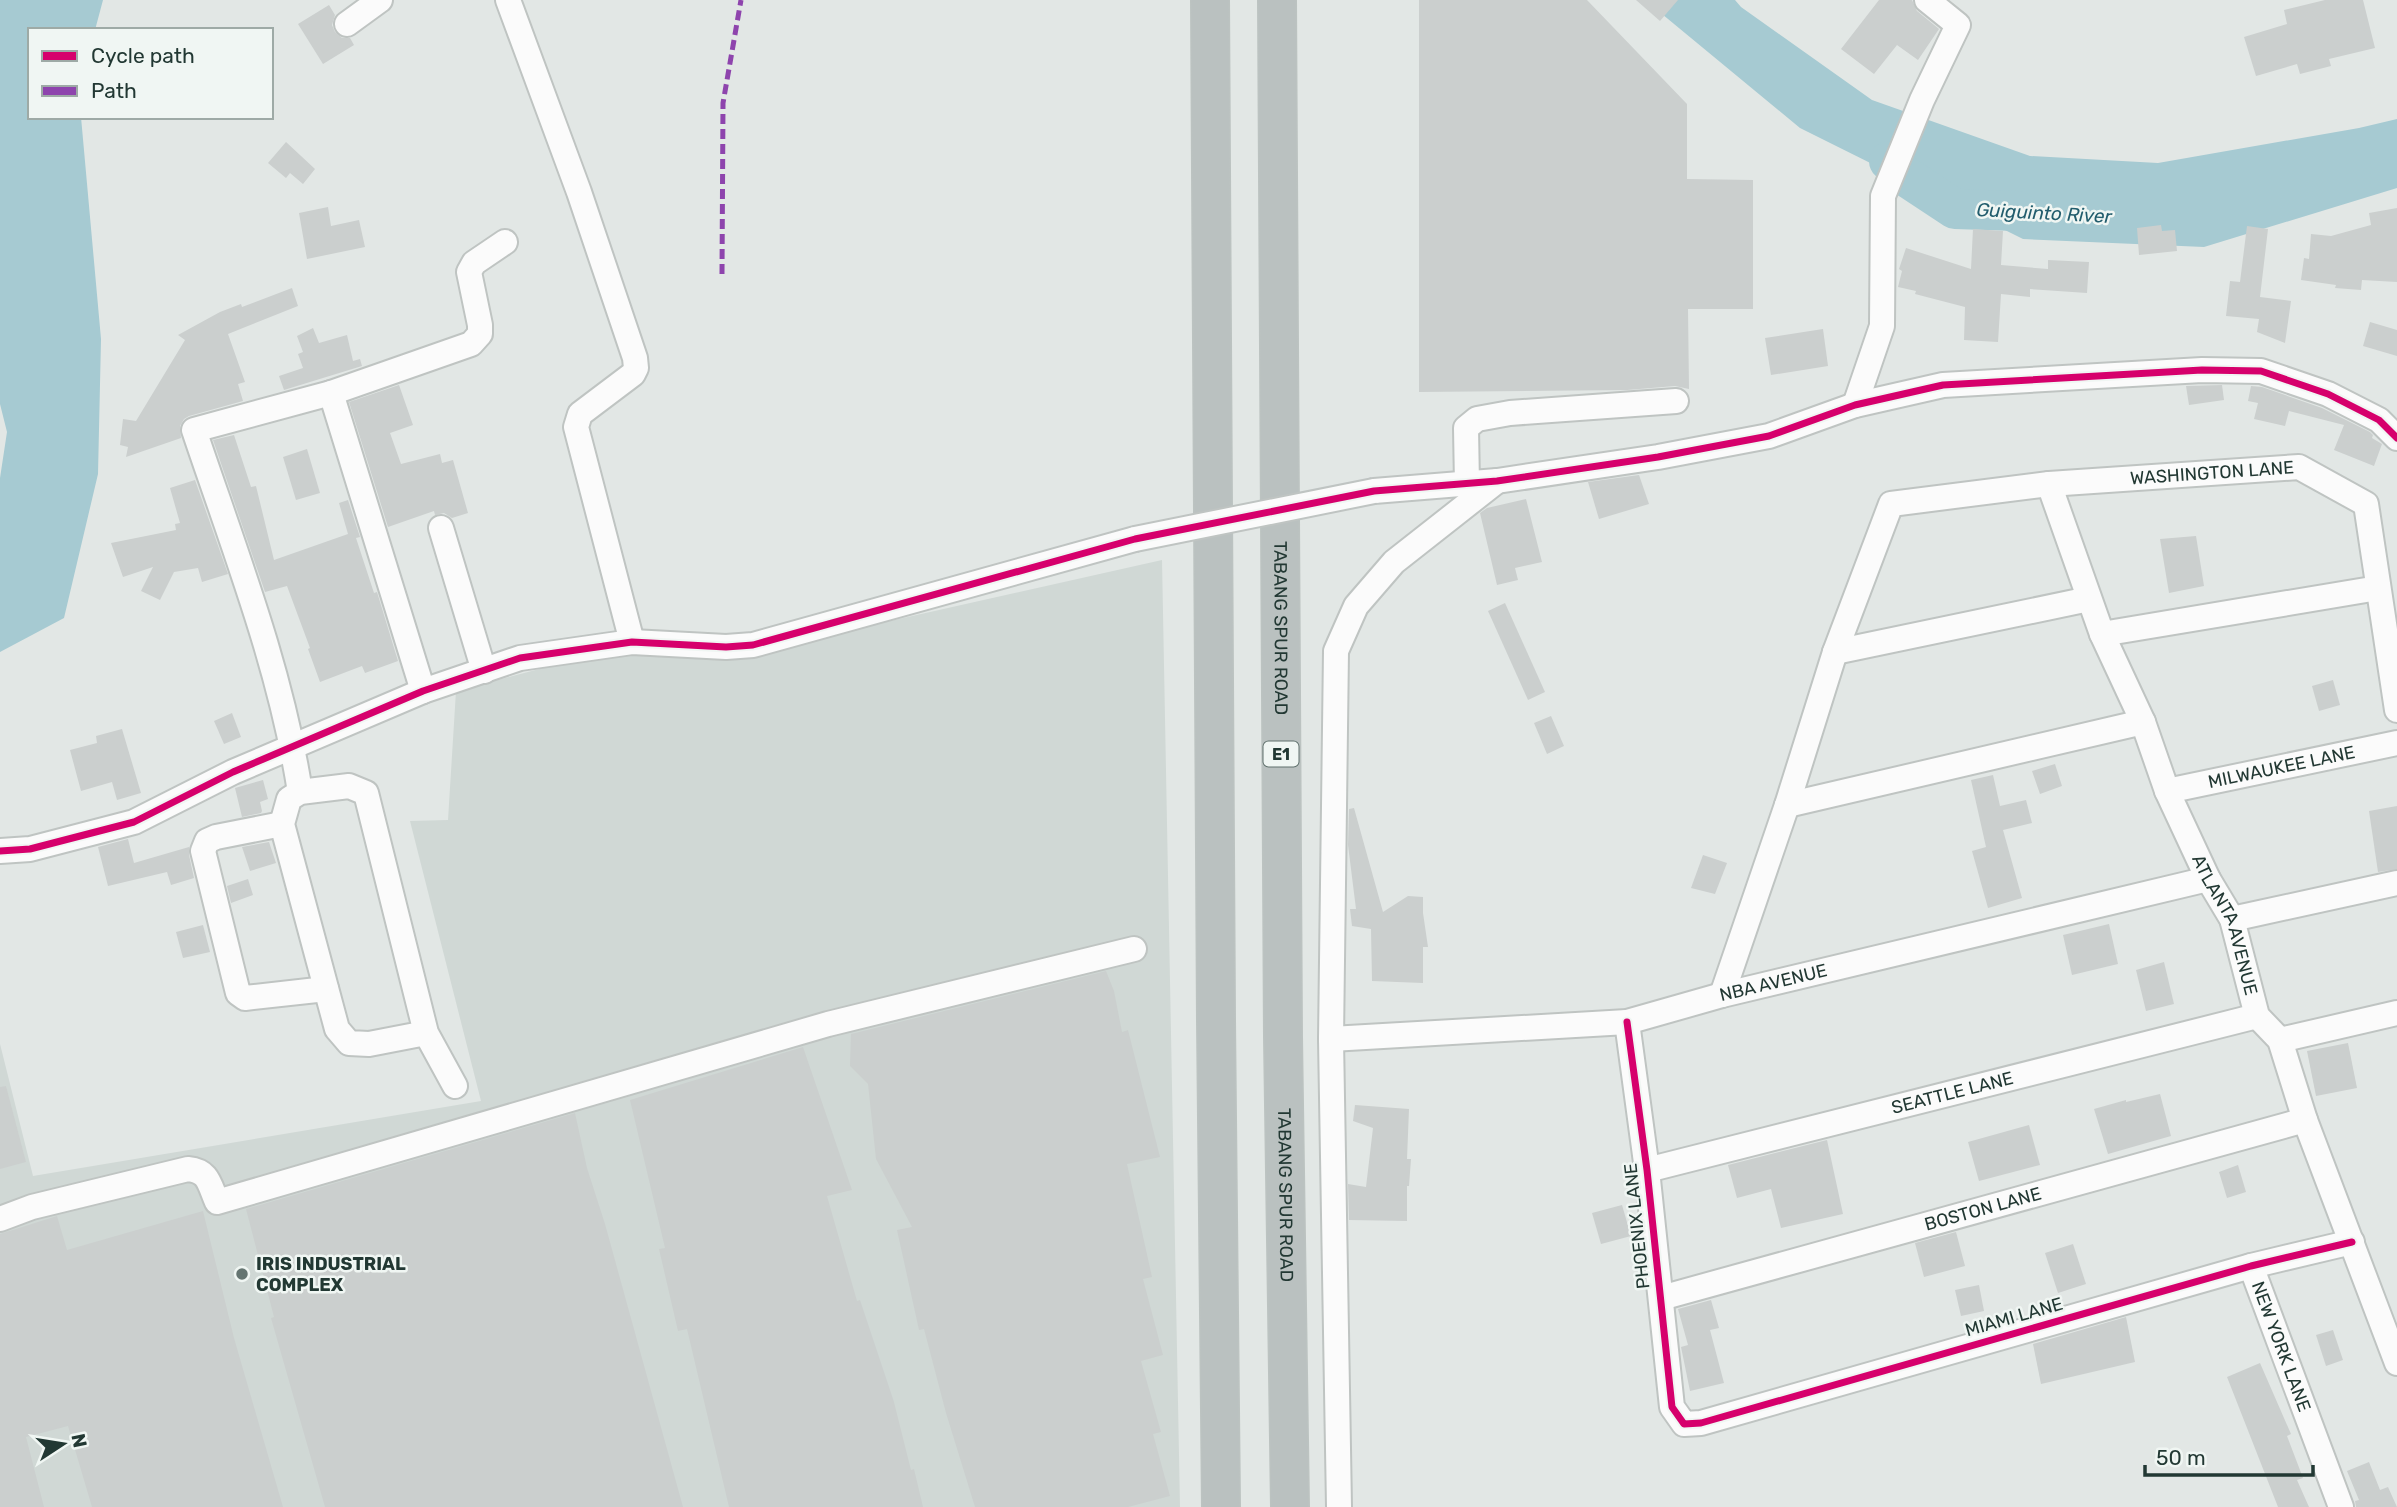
<svg xmlns="http://www.w3.org/2000/svg" width="2397" height="1507" font-family="Rubik,sans-serif">
<style>
.built{fill:#d0d8d5}
.water{fill:#a6cad2}
.lines{fill:none;stroke-linecap:round;stroke-linejoin:round}
.river{stroke:#a6cad2;stroke-width:40}
.building{fill:#cbcfce}
.minor-casing{stroke:#bfc4c2;stroke-width:28}
.highway-casing{stroke:#bcc3c1;stroke-width:40}
.minor{stroke:#fbfbfb;stroke-width:24}
.highway{stroke:#bac1c0;stroke-width:37}
.minor-bridge-casing{stroke:#bfc4c2;stroke-width:28;stroke-linecap:butt}
.minor-bridge{stroke:#fbfbfb;stroke-width:24}
.quiet{stroke:#8e44ad;stroke-width:5;stroke-dasharray:10 5;stroke-linecap:butt}
.cycleway-casing{stroke:#f0f6f3;stroke-width:11}
.cycleway{stroke:#d6006c;stroke-width:7}
.poi-dot{fill:#657571;stroke:#f0f6f3;stroke-width:2.5}
.labels{text-anchor:middle;dominant-baseline:central;stroke-width:5;stroke-linejoin:round;paint-order:stroke}
.shield{fill:#f0f6f3;stroke:#60716d;stroke-width:2}
.shield-label{font-size:16px;font-weight:bold;fill:#223833}
.street-label{font-size:18px;fill:#223833;stroke:#f0f6f3}
.poi-label{font-size:18px;font-weight:bold;fill:#223833;stroke:#f0f6f3;text-anchor:start}
.water-label{font-size:19px;font-style:italic;fill:#225d6d;stroke:#f0f6f3}
</style>
<rect width="100%" height="100%" fill="#e2e7e5"/>
<polygon class="built" points="1162,560 1180,1507 0,1507 0,1044 33,1176 481,1101 410,821 448,820 456,691 619,648 748,653"/>
<g class="water">
<polygon points="0,0 103,0 95,30 30,30 30,117 81,117 101,339 98,474 64,618 0,652 0,478 7,432 0,404"/>
<polygon points="1645,0 1735,0 1741,7 1872,100 2030,156 2158,163 2359,128 2397,119 2397,188 2204,247 2023,239 1800,128"/>
</g>
<g class="lines">
<polyline class="river" points="1889,161 1905,176 1955,209 2017,211"/>
</g>
<g class="building">
<polygon points="1419,0 1587,0 1687,104 1687,179 1753,180 1753,309 1688,309 1689,389 1675,386 1627,390 1419,392"/>
<polygon points="1636,0 1678,0 1660,21"/>
<polygon points="1879,0 1912,0 1917,11 1939,29 1918,60 1897,45 1874,74 1841,49"/>
<polygon points="2325,0 2363,0 2375,48 2329,59 2331,66 2300,74 2297,64 2256,76 2244,37 2287,24 2284,10"/>
<polygon points="329,5 335,15 332,25 335,32 342,38 350,38 354,45 323,64 298,24"/>
<polygon points="286,142 315,169 303,184 290,173 286,178 268,163"/>
<polygon points="328,207 331,226 359,220 365,247 307,259 299,213"/>
<polygon points="2397,208 2397,282 2362,280 2361,290 2335,288 2336,285 2301,280 2304,258 2309,259 2311,234 2331,236 2371,225 2369,213"/>
<polygon points="2161,225 2162,231 2175,230 2177,251 2139,255 2137,228"/>
<polygon points="2247,226 2268,229 2260,297 2291,301 2285,343 2257,332 2259,319 2226,316 2230,281 2240,282"/>
<polygon points="1973,229 2003,231 2001,265 2048,269 2048,260 2089,262 2087,293 2030,289 2030,297 2001,294 1998,342 1964,340 1965,307 1915,294 1916,291 1898,287 1902,271 1899,269 1906,248 1971,269"/>
<polygon points="292,288 298,306 228,334 245,382 238,384 243,401 189,416 184,419 180,426 181,438 126,457 128,447 120,445 123,419 136,421 185,340 178,335 220,312 241,304 242,307"/>
<polygon points="2370,322 2397,330 2397,356 2363,346"/>
<polygon points="313,328 319,343 347,335 353,361 360,359 362,366 284,390 279,376 303,368 298,354 303,352 297,336"/>
<polygon points="1823,329 1828,366 1771,375 1765,338"/>
<polygon points="399,385 413,425 390,433 401,464 440,454 442,463 453,460 468,513 452,518 444,513 435,515 434,511 388,527 349,402"/>
<polygon points="2222,385 2224,400 2189,405 2186,386"/>
<polygon points="2251,386 2262,387 2322,408 2370,432 2373,435 2372,438 2382,444 2374,466 2334,450 2344,425 2289,411 2285,426 2254,419 2258,403 2248,401"/>
<polygon points="234,435 251,487 256,486 274,560 348,534 339,503 348,500 360,537 356,538 374,593 377,592 398,661 365,673 362,666 320,682 308,649 310,648 287,586 265,592 213,440"/>
<polygon points="307,449 320,493 296,500 283,457"/>
<polygon points="1639,475 1649,504 1599,519 1588,482"/>
<polygon points="195,480 228,574 202,582 198,568 174,572 160,600 141,591 153,567 123,577 111,543 176,530 175,524 180,523 170,488"/>
<polygon points="1526,499 1542,562 1515,568 1518,580 1497,585 1480,513 1487,508"/>
<polygon points="2196,536 2204,586 2169,593 2160,539"/>
<polygon points="1505,603 1545,692 1528,700 1488,611"/>
<polygon points="2333,680 2340,705 2319,711 2312,686"/>
<polygon points="232,713 241,737 224,744 214,721"/>
<polygon points="1551,716 1564,746 1547,754 1534,723"/>
<polygon points="122,729 141,793 117,800 112,782 81,791 70,750 97,743 96,736"/>
<polygon points="2055,764 2062,786 2040,794 2032,771"/>
<polygon points="1993,775 2000,806 2026,800 2032,823 2003,830 2022,898 1988,908 1972,851 1986,847 1971,780"/>
<polygon points="263,780 268,799 260,802 262,811 261,813 242,817 235,788"/>
<polygon points="2397,806 2397,869 2378,872 2369,811"/>
<polygon points="1354,808 1383,912 1408,896 1423,897 1423,913 1428,947 1423,947 1423,983 1372,981 1371,929 1352,926 1350,909 1356,909 1348,845 1349,809"/>
<polygon points="128,839 134,863 189,847 189,855 194,878 171,885 167,872 108,886 98,847"/>
<polygon points="269,842 276,863 250,871 242,847"/>
<polygon points="1703,855 1727,863 1715,894 1691,888"/>
<polygon points="248,879 253,895 231,903 227,886"/>
<polygon points="2109,924 2118,964 2072,975 2063,935"/>
<polygon points="203,925 210,952 183,958 176,932"/>
<polygon points="2164,962 2174,1004 2146,1011 2136,970"/>
<polygon points="1106,971 1114,991 1122,1032 1128,1030 1160,1157 1127,1164 1152,1277 1143,1279 1163,1355 1141,1361 1161,1432 1153,1434 1170,1496 1128,1507 975,1507 946,1413 924,1329 919,1330 897,1230 912,1227 876,1159 868,1084 850,1066 851,1034"/>
<polygon points="2348,1043 2357,1088 2316,1096 2307,1051"/>
<polygon points="803,1047 852,1190 827,1196 857,1301 860,1300 894,1402 911,1470 914,1469 923,1507 729,1507 687,1329 678,1331 659,1249 665,1248 630,1100"/>
<polygon points="6,1086 26,1162 0,1169 0,1087"/>
<polygon points="2160,1094 2171,1136 2108,1154 2094,1109 2126,1100 2126,1102"/>
<polygon points="1355,1105 1409,1109 1407,1159 1411,1159 1409,1186 1407,1186 1407,1221 1349,1220 1348,1184 1366,1187 1373,1128 1353,1121"/>
<polygon points="575,1113 587,1168 605,1224 683,1507 325,1507 271,1318 274,1317 246,1209"/>
<polygon points="2029,1125 2040,1165 1979,1181 1968,1142"/>
<polygon points="1827,1140 1843,1214 1781,1228 1771,1189 1737,1198 1728,1165"/>
<polygon points="2238,1165 2246,1192 2227,1198 2219,1172"/>
<polygon points="1622,1205 1631,1236 1601,1244 1592,1213"/>
<polygon points="203,1211 234,1338 283,1507 92,1507 68,1426 26,1437 44,1507 0,1507 0,1234 57,1216 67,1250"/>
<polygon points="1956,1232 1965,1266 1924,1277 1915,1243"/>
<polygon points="2073,1244 2086,1284 2058,1293 2045,1253"/>
<polygon points="1979,1285 1984,1311 1961,1316 1955,1290"/>
<polygon points="1711,1300 1719,1328 1710,1330 1724,1383 1690,1391 1681,1347 1688,1345 1678,1309"/>
<polygon points="2126,1317 2135,1362 2041,1384 2033,1344"/>
<polygon points="2333,1330 2343,1360 2326,1366 2316,1335"/>
<polygon points="2260,1363 2291,1434 2287,1436 2303,1478 2297,1480 2309,1507 2278,1507 2227,1377"/>
<polygon points="2369,1462 2380,1490 2388,1487 2397,1507 2356,1507 2355,1501 2359,1500 2347,1471"/>
</g>
<g class="lines">
<g class="minor-casing">
<g id="minor">
<polyline points="508,0 579,192 635,358 636,368 633,374 580,414 576,427 632,642"/>
<polyline points="347,24 380,0"/>
<polyline points="331,393 423,691"/>
<polyline points="1855,405 1882,326 1883,196 1922,100 1958,25 1927,0"/>
<path id="s1" d="M2049 484 2102 634 2143 722 2167 791 2208 879 2232 919 2257 1016 2280 1040 2305 1120 2397 1363"/>
<polyline points="1467,485 1466,428 1477,419 1510,413 1676,401"/>
<polyline points="1374,491 1497,481 1658,457 1769,436 1855,405 1943,385 2202,370 2261,371 2328,394 2379,420 2397,438"/>
<polyline points="441,528 484,671"/>
<polyline points="2102,634 2378,588"/>
<polyline points="1835,652 2089,599"/>
<path id="s2" d="M2167 791 2397 743"/>
<path d="M300 792C281 668 234 549 194 430L331 393 471 344 480 334V325L469 272 474 263 505 242"/>
<polyline points="1787,805 2143,722"/>
<polyline points="282,824 216,837 207,841 203,851 238,993 245,998 326,989"/>
<polyline points="0,851 30,849 134,822 233,772 423,691 520,658 632,642 726,647 753,645 1135,539"/>
<polyline points="2232,919 2397,883"/>
<path id="s3" d="M1722 995 1787 805 1835 652 1891 504 2049 484 2299 467 2366 504 2397 710"/>
<polyline points="1627,1022 1647,1170 1672,1407 1684,1424 1701,1423 2251,1266 2352,1242"/>
<polyline points="426,1033 369,1044 349,1043 337,1029 282,824 289,799 300,792 349,786 366,793 426,1033 455,1086"/>
<path id="s4" d="M1331 1039 1627 1022 1722 995 2208 879"/>
<polyline points="2280,1040 2397,1013"/>
<path id="s5" d="M1647 1170 2257 1016"/>
<path d="M0 1219 32 1207 188 1169C209 1171 209 1184 217 1202L828 1024 1134 949"/>
<path id="s6" d="M2251 1266 2341 1507"/>
<path id="s7" d="M1661 1298 2305 1120"/>
<polyline points="1339,1507 1331,1039 1336,651 1356,606 1394,562 1497,481"/>
</g>
</g>
<g class="highway-casing">
<g id="highway">
<polyline points="1210,0 1216,1020 1221,1507"/>
<path id="s8" d="M1277 0 1283 1037 1290 1507"/>
</g>
</g>
<use href="#minor" class="minor"/>
<use href="#highway" class="highway"/>
<g class="minor-bridge-casing">
<polyline id="minor-bridge" points="1135,539 1374,491"/>
</g>
<use href="#minor-bridge" class="minor-bridge"/>
<polyline class="quiet" points="722,274 723,103 741,0"/>
<g class="cycleway-casing">
<g id="cycleway">
<polyline points="0,851 30,849 134,822 233,772 423,691 520,658 632,642 726,647 753,645 1135,539 1374,491 1497,481 1658,457 1769,436 1855,405 1943,385 2202,370 2261,371 2328,394 2379,420 2397,438"/>
<polyline points="1627,1022 1647,1170 1672,1407 1684,1424 1701,1423 2251,1266 2352,1242"/>
</g>
</g>
<use href="#cycleway" class="cycleway"/>
</g>
<circle class="poi-dot" cx="242" cy="1274" r="7"/>
<g class="labels">
<rect class="shield" x="1263.5" y="741.5" width="35" height="25" rx="5"/>
<g class="shield-label">
<text x="1281" y="754">E1</text>
</g>
<g class="street-label">
<text stroke="none"><textPath href="#s3" startOffset="842">WASHINGTON LANE</textPath></text>
<text stroke="none"><textPath href="#s8" startOffset="628">TABANG SPUR ROAD</textPath></text>
<text stroke="none"><textPath href="#s2" startOffset="117">MILWAUKEE LANE</textPath></text>
<text stroke="none"><textPath href="#s1" startOffset="476">ATLANTA AVENUE</textPath></text>
<text stroke="none"><textPath href="#s4" startOffset="448">NBA AVENUE</textPath></text>
<text stroke="none"><textPath href="#s5" startOffset="315">SEATTLE LANE</textPath></text>
<text stroke="none"><textPath href="#s8" startOffset="1195">TABANG SPUR ROAD</textPath></text>
<text stroke="none"><textPath href="#s7" startOffset="334">BOSTON LANE</textPath></text>
<text transform="translate(1637 1226) rotate(-96)">PHOENIX LANE</text>
<text transform="translate(2014 1317) rotate(-16)">MIAMI LANE</text>
<text stroke="none"><textPath href="#s6" startOffset="86">NEW YORK LANE</textPath></text>
</g>
<g class="poi-label">
<text x="256" y="1264">IRIS INDUSTRIAL<tspan x="256" dy="21">COMPLEX</tspan></text>
</g>
<g class="water-label">
<text transform="translate(2044 213) rotate(3)">Guiguinto River</text>
</g>
</g>
<rect x="28" y="28" width="245" height="91" fill="#f0f6f3" stroke="#9eaaa6" stroke-width="2"/>
<rect x="42" y="51" width="35" height="10" fill="#d6006c" stroke="#9eaaa6" stroke-width="2"/>
<text x="91" y="63" font-size="21" fill="#223833">Cycle path</text>
<rect x="42" y="86" width="35" height="10" fill="#8e44ad" stroke="#9eaaa6" stroke-width="2"/>
<text x="91" y="98" font-size="21" fill="#223833">Path</text>
<g transform="translate(63 1444) rotate(78)" stroke="#f0f6f3" stroke-width="5" paint-order="stroke">
<path d="M0-5L12 26L0 18L-12 26Z" fill="#223833"/>
<text y="-10" font-size="19" font-weight="bold" text-anchor="middle" fill="#223833">N</text>
</g>
<path d="M2145 1465v10h168v-10" fill="none" stroke="#223833" stroke-width="3.5"/>
<text x="2156" y="1465" font-size="21" fill="#223833" stroke="#f0f6f3" stroke-width="5" paint-order="stroke">50 m</text>
</svg>
